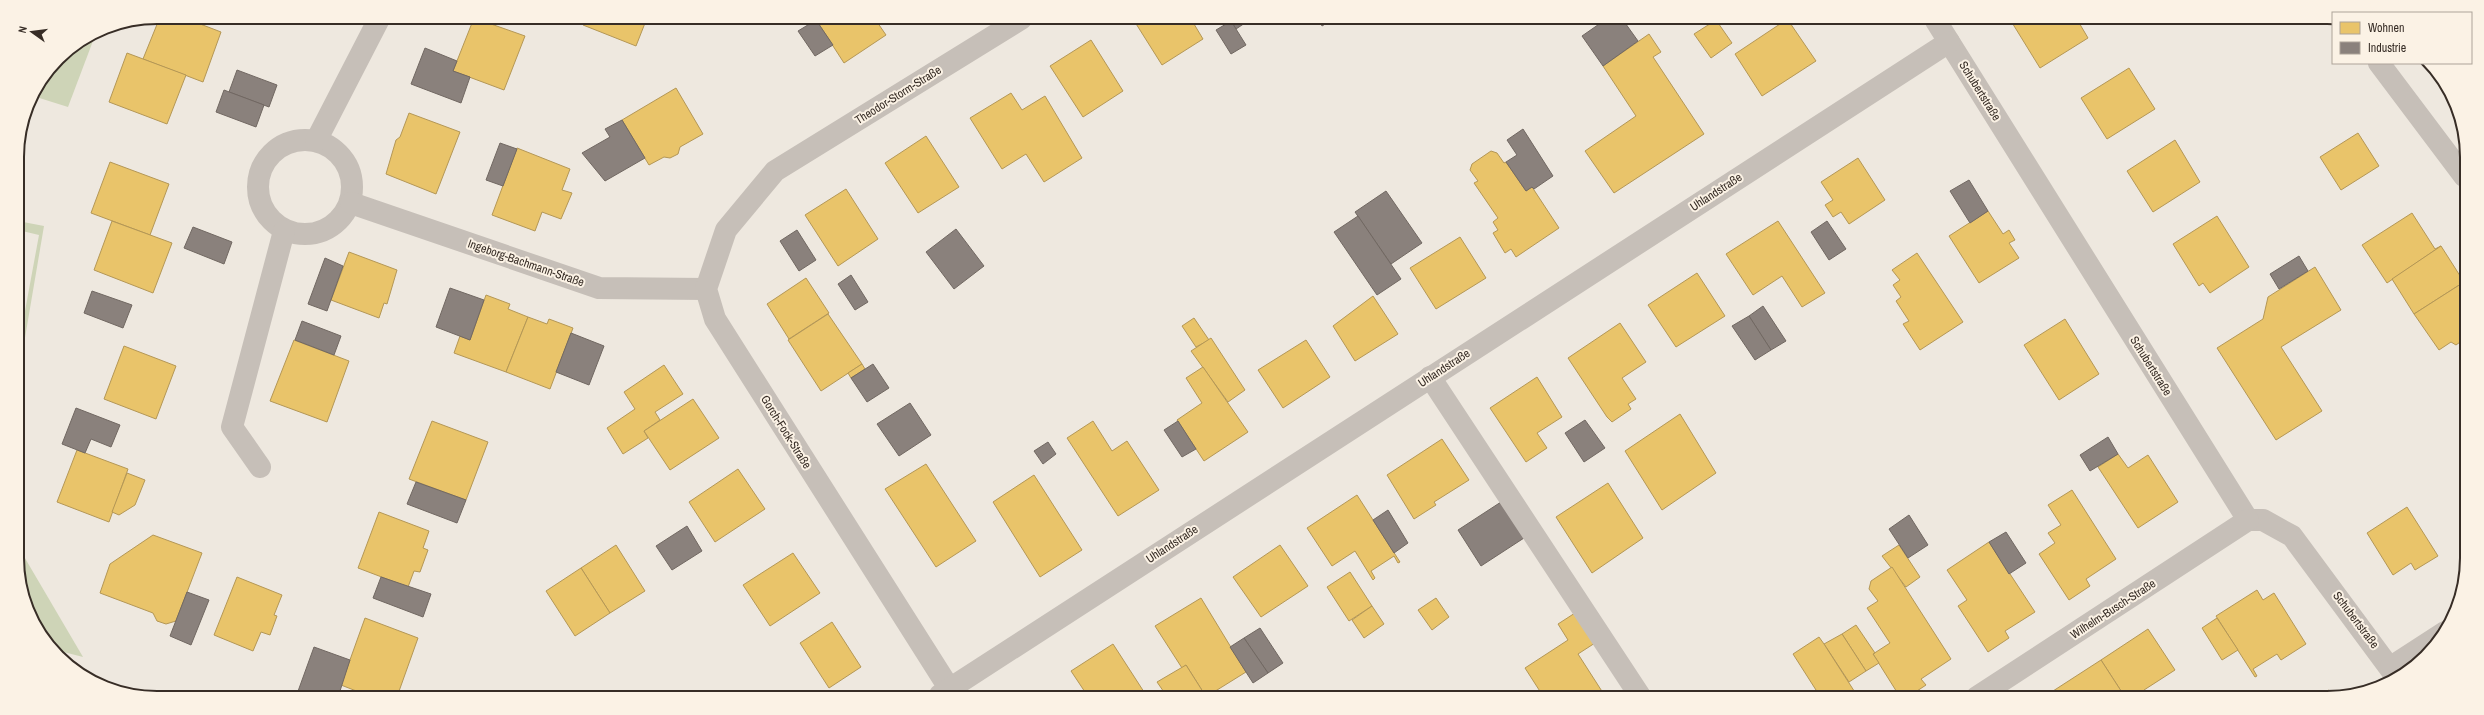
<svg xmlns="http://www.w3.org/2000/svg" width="2484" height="715" font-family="'Archivo Narrow',sans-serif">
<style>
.green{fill:#ced4b7}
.homes{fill:#e9c46a;stroke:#b49756}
.industry{fill:#8a817c;stroke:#716862}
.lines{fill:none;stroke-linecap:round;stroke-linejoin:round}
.minor{stroke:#c6bfb8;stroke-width:22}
.labels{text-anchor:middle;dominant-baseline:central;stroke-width:4;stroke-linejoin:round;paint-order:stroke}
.street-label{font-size:12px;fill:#372d26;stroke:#fbf2e5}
.rim{fill:none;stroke:#372d26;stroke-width:2}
</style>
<rect width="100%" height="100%" fill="#eee8df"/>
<g class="green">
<polygon points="96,33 68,107 33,96 58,58"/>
<polygon points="18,221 44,226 19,373 18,349 39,235 18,230"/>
<polygon points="19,548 83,657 52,649 32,620 20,585"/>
</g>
<g class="homes">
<polygon points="160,17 182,17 221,32 203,82 143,59"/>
<polygon points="474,18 525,36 504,90 453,71"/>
<polygon points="586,18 647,18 636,46 583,25"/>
<polygon points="815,18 875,19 886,35 844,63"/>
<polygon points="1133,19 1191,19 1203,39 1162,65"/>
<polygon points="1716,20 1732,43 1711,58 1694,34"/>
<polygon points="1786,20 1788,20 1816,61 1762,96 1735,54"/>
<polygon points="2011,21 2078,21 2088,38 2040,68"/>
<polygon points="1649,34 1661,52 1653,57 1704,134 1614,193 1585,151 1636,116 1603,66"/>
<polygon points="1091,40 1123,91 1083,117 1050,66"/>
<polygon points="127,53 186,75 167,124 109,102"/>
<polygon points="2129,68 2155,109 2107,139 2081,98"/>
<polygon points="676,88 703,134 680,147 678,154 670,158 664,157 649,165 622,120"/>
<polygon points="1011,93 1022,110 1045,96 1082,158 1044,182 1026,154 1002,169 970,118"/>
<polygon points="409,113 460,132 436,194 386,174 396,140 400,137"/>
<polygon points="2358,133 2379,166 2341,190 2320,157"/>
<polygon points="926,136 959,187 918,213 885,163"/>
<polygon points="2175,140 2200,182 2153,212 2127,171"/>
<polygon points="517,148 570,169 562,190 572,193 561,219 542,212 535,231 492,215"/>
<polygon points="1491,151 1497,153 1504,163 1506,162 1526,191 1532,187 1559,228 1516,257 1511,249 1505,253 1493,233 1498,230 1493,222 1498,218 1474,183 1478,181 1470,170 1472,164"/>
<polygon points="1858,158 1885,200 1849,224 1841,212 1833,217 1825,205 1833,200 1821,182"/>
<polygon points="110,162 169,184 150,235 91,213"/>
<polygon points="846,189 878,239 838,266 805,215"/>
<polygon points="1988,211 2003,234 2009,230 2015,240 2009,243 2019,258 1979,283 1949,236"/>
<polygon points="2412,213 2435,249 2441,246 2387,283 2362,245"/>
<polygon points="2217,216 2249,267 2210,293 2203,283 2199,286 2173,244"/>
<polygon points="112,221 172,243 153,293 94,270"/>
<polygon points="1778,221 1825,293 1802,307 1782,276 1753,295 1726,254"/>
<polygon points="1460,237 1486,278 1436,309 1410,268"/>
<polygon points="2441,246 2464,282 2414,314 2392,279"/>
<polygon points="349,252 397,270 387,304 384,303 379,318 331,300"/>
<polygon points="1917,253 1963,322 1920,350 1903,324 1909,321 1896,301 1901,297 1893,285 1900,280 1892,270"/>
<polygon points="2315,267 2341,310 2281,347 2322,411 2276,440 2217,348 2263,319 2268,297"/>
<polygon points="1697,273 1725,316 1676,347 1648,305"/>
<polygon points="806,278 829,313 789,339 767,304"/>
<polygon points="2464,282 2463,340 2456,345 2451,342 2439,350 2414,314"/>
<polygon points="486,295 510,304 508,309 528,317 506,372 454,353 460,336 470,340"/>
<polygon points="1373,296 1398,334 1355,361 1333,326"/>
<polygon points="828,314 862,364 821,391 788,340"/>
<polygon points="528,317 547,324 549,319 573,328 550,389 506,372"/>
<polygon points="1194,318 1209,340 1196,347 1182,326"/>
<polygon points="2065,319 2099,374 2059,400 2024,345"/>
<polygon points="1620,323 1646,362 1622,378 1636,399 1628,404 1631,409 1612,422 1607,417 1568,358"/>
<polygon points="1211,338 1245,390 1228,402 1191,351"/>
<polygon points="294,340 349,361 327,422 270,401"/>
<polygon points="1306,340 1330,377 1283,408 1258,370"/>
<polygon points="124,346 176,366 156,419 104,399"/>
<polygon points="862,364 865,369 851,378 848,373"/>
<polygon points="664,365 683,394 655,412 660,420 644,431 648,438 623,454 607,428 635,409 624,392"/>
<polygon points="1203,367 1248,432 1204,461 1177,420 1202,403 1186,378"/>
<polygon points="1537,377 1562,417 1537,433 1547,448 1526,462 1490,408"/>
<polygon points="693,399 719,438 670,470 644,431"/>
<polygon points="1680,414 1716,473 1662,510 1625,451"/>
<polygon points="432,421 488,442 466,500 409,479"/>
<polygon points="1093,421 1112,451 1127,441 1159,490 1118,516 1067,438"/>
<polygon points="1442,439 1469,480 1434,502 1436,505 1414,519 1387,475"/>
<polygon points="77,450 128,469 109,522 57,502"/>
<polygon points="2118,454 2128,468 2148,455 2178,502 2138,528 2098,467"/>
<polygon points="926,464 976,541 936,567 885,489"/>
<polygon points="738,469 765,509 715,542 689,502"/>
<polygon points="127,473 145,480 135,505 119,515 112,512"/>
<polygon points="1034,475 1082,550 1040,577 993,502"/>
<polygon points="1608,483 1643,538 1592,573 1556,517"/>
<polygon points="2072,490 2116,559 2086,579 2090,586 2069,600 2039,554 2055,543 2048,533 2061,525 2048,505"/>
<polygon points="1357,495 1400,562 1398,563 1394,556 1371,571 1375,578 1373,580 1355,551 1332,566 1307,528"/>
<polygon points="2407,507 2438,556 2415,570 2411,563 2393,575 2367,533"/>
<polygon points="379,512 429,531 423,548 428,550 420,572 414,571 408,587 358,568"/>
<polygon points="153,535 202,553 176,621 166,624 157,621 153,613 100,593 110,564"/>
<polygon points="1989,542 2035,612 2005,631 2009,638 1988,652 1958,606 1967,600 1947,570"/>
<polygon points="616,545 645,591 610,613 581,568"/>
<polygon points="1280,545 1308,586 1261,617 1233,577"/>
<polygon points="1899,545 1920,577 1906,587 1882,556"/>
<polygon points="793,553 820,593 770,626 743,585"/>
<polygon points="1892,567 1951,659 1921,679 1926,685 1908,697 1900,697 1873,654 1890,643 1867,608 1878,601 1869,589 1871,581"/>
<polygon points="581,568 610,613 575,636 546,591"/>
<polygon points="1350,572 1372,606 1349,621 1327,587"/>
<polygon points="237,577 282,595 274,615 277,616 270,635 261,632 253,651 214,635"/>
<polygon points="2257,590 2263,600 2274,593 2306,644 2281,660 2277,654 2253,669 2257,676 2255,677 2216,616"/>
<polygon points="1201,598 1246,672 1209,695 1205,695 1186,665 1182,668 1155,626"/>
<polygon points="1436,598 1449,617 1432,630 1418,610"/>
<polygon points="1372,606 1384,624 1364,638 1352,620"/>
<polygon points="1575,613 1595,643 1578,654 1605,696 1543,696 1525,668 1568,640 1558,624"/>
<polygon points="365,618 418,638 398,694 364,694 341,685"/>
<polygon points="2217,618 2238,650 2222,660 2202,628"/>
<polygon points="832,622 861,667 829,688 800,643"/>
<polygon points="1856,625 1875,653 1873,654 1879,663 1866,671 1842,634"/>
<polygon points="2148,629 2175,670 2144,690 2148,696 2146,697 2125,697 2101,660"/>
<polygon points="1842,634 1866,671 1849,682 1824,644"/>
<polygon points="1819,637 1824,644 1858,697 1806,697 1816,690 1793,654"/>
<polygon points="1113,644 1146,695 1087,695 1071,671"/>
<polygon points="2101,660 2125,697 2057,697 2053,691"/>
<polygon points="1186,665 1205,695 1166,695 1157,682"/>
<polygon points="2329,690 2332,696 2339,691 2342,696 2312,698 2319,694 2320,696"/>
</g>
<g class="industry">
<polygon points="1230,19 1251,19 1236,29"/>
<polygon points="1318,19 1332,20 1322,26"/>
<polygon points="816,20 833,45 815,56 798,31"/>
<polygon points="1605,20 1623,20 1638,41 1603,66 1582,36"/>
<polygon points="1231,21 1246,45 1231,54 1216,30"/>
<polygon points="425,48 457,61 453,71 470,77 461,103 411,84"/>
<polygon points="237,70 277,85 269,107 229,92"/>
<polygon points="224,90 264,105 256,127 216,112"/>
<polygon points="622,120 645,158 605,181 582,153 610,137 605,129"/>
<polygon points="1523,129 1553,176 1534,189 1532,187 1526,191 1506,162 1517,155 1507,140"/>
<polygon points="500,143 517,149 503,186 486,180"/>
<polygon points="1969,180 1988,211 1970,223 1950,191"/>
<polygon points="1386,191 1422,243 1391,264 1355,212"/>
<polygon points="1358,216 1401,279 1377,295 1334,232"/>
<polygon points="1827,221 1846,249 1829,260 1811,232"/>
<polygon points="193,227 232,242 224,264 184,248"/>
<polygon points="956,229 984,266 954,289 926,252"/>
<polygon points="797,230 816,260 799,271 780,241"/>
<polygon points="2299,256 2308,271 2279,289 2270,274"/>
<polygon points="325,258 343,266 327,311 308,304"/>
<polygon points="851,275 868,302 855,310 838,284"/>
<polygon points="450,288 484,300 470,340 436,327"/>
<polygon points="92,291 132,305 123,328 84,313"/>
<polygon points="1763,306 1786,341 1771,350 1749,316"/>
<polygon points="1749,316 1771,350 1755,360 1732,326"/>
<polygon points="302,321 341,336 334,355 295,340"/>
<polygon points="571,333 604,346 589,385 556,372"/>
<polygon points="873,364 889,388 867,402 851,378"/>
<polygon points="910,403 931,435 899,456 877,424"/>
<polygon points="76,408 120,425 111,447 91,439 85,453 62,444"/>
<polygon points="1585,420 1605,448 1584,462 1565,433"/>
<polygon points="1178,421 1196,449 1182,457 1164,430"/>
<polygon points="2108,437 2118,454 2090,471 2080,455"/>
<polygon points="1048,442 1056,454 1043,464 1034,451"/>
<polygon points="416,482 466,500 457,523 407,504"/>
<polygon points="1501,502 1524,538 1481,566 1458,530"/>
<polygon points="1388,510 1408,543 1394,553 1373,520"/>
<polygon points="1909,515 1928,545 1908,558 1889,529"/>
<polygon points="687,526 702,551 672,570 656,546"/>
<polygon points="2006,532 2026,563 2009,574 1989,542"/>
<polygon points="381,577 431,594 423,617 373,598"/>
<polygon points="187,592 209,600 191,645 170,636"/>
<polygon points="1260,628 1283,663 1268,673 1244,638"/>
<polygon points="1244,638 1268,673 1253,683 1230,647"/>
<polygon points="314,647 350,660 339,694 297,694"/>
</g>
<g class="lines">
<g class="minor">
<polyline points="1936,21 2248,520"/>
<polyline points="2379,63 2464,176"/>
<circle cx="305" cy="187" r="47"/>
<polyline points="316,141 380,17"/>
<polyline points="351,203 599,288 706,289"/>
<polyline points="1430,377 1640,696"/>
<polyline points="260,467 232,427 284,231"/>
<polyline points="2248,520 2263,520 2292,536 2397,678"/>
<polyline points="2391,667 2445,632"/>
<polyline points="949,688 715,319 706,289 726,230 775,171 1021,19"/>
<polyline points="940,695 1949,42"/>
<polyline points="1977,697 2248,520"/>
</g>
</g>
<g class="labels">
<g class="street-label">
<text transform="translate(1980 91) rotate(58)">Schubertstraße</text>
<text transform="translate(898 95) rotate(-32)">Theodor-Storm-Straße</text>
<text transform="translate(1716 192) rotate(-33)">Uhlandstraße</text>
<text transform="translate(526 263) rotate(19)">Ingeborg-Bachmann-Straße</text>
<text transform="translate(2151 366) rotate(58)">Schubertstraße</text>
<text transform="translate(1444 368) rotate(-33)">Uhlandstraße</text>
<text transform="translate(786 432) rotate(58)">Gorch-Fock-Straße</text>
<text transform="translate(1172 544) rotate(-33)">Uhlandstraße</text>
<text transform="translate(2113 609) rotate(-33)">Wilhelm-Busch-Straße</text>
<text transform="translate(2356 620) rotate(53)">Schubertstraße</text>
</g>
</g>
<path d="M0 0H2484V715H0ZM157 24H2327A133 133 0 0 1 2460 157V558A133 133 0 0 1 2327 691H157A133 133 0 0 1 24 558V157A133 133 0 0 1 157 24Z" fill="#fbf2e5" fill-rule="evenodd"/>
<path class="rim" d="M157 24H2327A133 133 0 0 1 2460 157V558A133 133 0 0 1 2327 691H157A133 133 0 0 1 24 558V157A133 133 0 0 1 157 24Z"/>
<rect x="2332" y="12" width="140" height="52" fill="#fbf2e5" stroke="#ada399"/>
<rect x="2340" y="22" width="20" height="12" fill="#e9c46a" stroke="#ada399"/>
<text x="2368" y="32" font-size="12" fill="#372d26">Wohnen</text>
<rect x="2340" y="42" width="20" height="12" fill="#8a817c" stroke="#ada399"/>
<text x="2368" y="52" font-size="12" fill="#372d26">Industrie</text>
<g transform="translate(32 32) rotate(284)" stroke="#fbf2e5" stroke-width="3" paint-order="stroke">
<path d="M0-3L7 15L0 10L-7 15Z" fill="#372d26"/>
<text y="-6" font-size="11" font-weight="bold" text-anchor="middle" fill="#372d26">N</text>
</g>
</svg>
